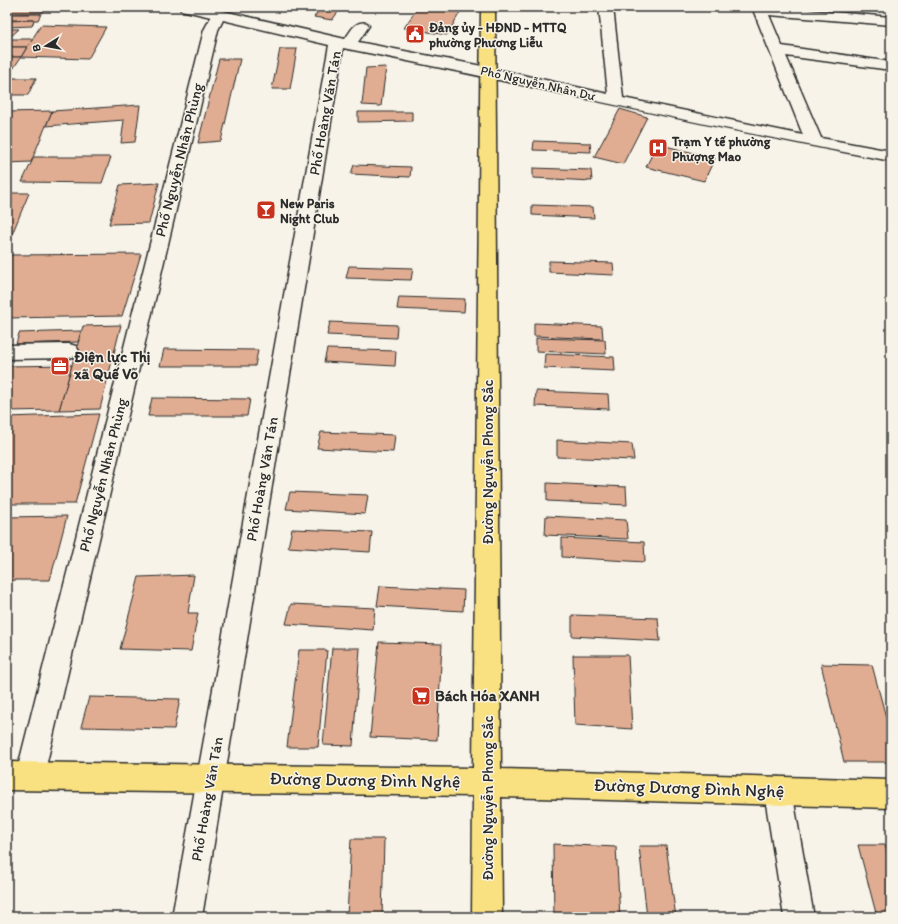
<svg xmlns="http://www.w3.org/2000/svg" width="898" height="924" font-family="Itim,sans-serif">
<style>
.building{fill:#e0ad92;stroke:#2b2b2b}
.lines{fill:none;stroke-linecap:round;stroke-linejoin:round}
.minor-casing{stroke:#2b2b2b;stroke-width:3}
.major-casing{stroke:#2b2b2b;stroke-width:3}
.minor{fill:#f7f3e8;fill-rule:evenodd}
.major{fill:#f9e181;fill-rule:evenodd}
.labels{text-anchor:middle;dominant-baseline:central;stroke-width:3;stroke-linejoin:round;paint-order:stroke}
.far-poi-label{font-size:13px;font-weight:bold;fill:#2b2b2b;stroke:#f7f3e8;text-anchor:start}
.far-street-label{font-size:13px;fill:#2b2b2b;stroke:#f7f3e8}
.street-label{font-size:15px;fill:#2b2b2b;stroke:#f7f3e8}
.poi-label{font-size:15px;font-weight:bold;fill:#2b2b2b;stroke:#f7f3e8;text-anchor:start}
.near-street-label{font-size:18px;fill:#2b2b2b;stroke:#f7f3e8}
</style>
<rect width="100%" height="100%" fill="#f7f3e8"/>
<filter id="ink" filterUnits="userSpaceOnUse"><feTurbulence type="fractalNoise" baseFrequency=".025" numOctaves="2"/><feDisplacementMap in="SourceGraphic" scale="8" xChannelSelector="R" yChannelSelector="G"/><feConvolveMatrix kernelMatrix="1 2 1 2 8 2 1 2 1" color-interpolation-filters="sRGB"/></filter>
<g filter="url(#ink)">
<g class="building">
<polygon points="44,7 42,13 7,14 7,8"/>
<polygon points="279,7 295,7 291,11 277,8"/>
<polygon points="322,7 342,7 332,20 314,17"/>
<polygon points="418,7 463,7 447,35 404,28"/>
<polygon points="7,14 41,14 38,20 7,20"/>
<polygon points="34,20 32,26 7,27 7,21"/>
<polygon points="41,25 106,27 88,59 21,57"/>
<polygon points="7,29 19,29 8,39"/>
<polygon points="7,39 33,39 27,47 7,47"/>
<polygon points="7,47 27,47 21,57 7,57"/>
<polygon points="280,49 297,49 290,89 272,89"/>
<polygon points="7,57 21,57 11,72 7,72"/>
<polygon points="219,59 240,59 221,141 198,143"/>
<polygon points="386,67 381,106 362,105 366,68"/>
<polygon points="7,78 36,78 28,95 7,95"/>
<polygon points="140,105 135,142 121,143 124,120 46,126 52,111"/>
<polygon points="620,109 647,117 623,164 594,157"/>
<polygon points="52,111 31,162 7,163 7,112"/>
<polygon points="358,112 412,112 412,121 358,122"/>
<polygon points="534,141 590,143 591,152 533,150"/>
<polygon points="657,144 715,158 704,181 646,167"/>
<polygon points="34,157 111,157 102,183 22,182"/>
<polygon points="354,165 411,167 410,177 351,174"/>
<polygon points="533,168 591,170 592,181 533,178"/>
<polygon points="159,183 149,223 109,224 120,185"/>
<polygon points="7,193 29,193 8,244 7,244"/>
<polygon points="532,205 593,207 594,218 532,215"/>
<polygon points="141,254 122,316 7,318 7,255"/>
<polygon points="549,261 613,263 614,275 549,272"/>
<polygon points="349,266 413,268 411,280 346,278"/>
<polygon points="399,297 465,299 464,312 397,309"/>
<polygon points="330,322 397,325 396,338 327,335"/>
<polygon points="534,323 602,326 603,339 534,336"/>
<polygon points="121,325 100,409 59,410 83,326"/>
<polygon points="81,331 78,342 16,344 19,333"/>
<polygon points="536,338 605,340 606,354 536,351"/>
<polygon points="164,349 258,350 255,366 160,366"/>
<polygon points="327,349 396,351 395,366 324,362"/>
<polygon points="545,354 614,357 615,371 544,368"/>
<polygon points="72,365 59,410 7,411 7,366"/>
<polygon points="536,391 608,394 609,409 535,406"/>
<polygon points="152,398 250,399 247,416 148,416"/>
<polygon points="99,414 75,504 7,504 7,417"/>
<polygon points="321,432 395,435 393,452 317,448"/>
<polygon points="557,440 632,444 634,460 557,457"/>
<polygon points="547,483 626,487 627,505 547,501"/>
<polygon points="290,492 368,495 365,514 286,509"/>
<polygon points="67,516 50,580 7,580 7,517"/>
<polygon points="546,516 626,520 628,539 545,535"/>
<polygon points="292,529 372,532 370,552 288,547"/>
<polygon points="562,538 644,542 645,562 562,557"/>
<polygon points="194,575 188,613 198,613 191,651 120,649 139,577"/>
<polygon points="380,586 464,590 463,611 377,606"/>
<polygon points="291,604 375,608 373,630 286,624"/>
<polygon points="572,615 658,618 660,641 572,636"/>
<polygon points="379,642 442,644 437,740 370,737"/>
<polygon points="332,648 360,648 353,746 323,745"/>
<polygon points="299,650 327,650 318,747 287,747"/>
<polygon points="573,655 628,655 632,729 575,725"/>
<polygon points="821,664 872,665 891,736 891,762 844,762"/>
<polygon points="89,697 180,699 174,729 81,727"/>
<polygon points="351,839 384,839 382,917 347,917"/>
<polygon points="553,844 616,847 620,917 554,917"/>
<polygon points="858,845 885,845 891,867 891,917 877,917"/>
<polygon points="639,846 666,846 676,917 647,917"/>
</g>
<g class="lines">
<g class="minor-casing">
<g id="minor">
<path d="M179 7H204L219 10 345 39C351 31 355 20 367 23L369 26 358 42 487 67 608 94 599 7H613L623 98 803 135 752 7H774L891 17V25L769 15 782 46 891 62V70L786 56 821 138 891 151V161C708 127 526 84 343 48L202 917H172L329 45 223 20 218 30 44 775 40 785 30 789 20 785 16 775 204 30 211 17 181 10Z"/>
<polygon points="69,344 76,346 79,351 76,356 69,358 7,359 7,345"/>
<polygon points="778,777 788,781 792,791 814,917 784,917 764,791 768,781"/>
</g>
</g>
<g class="major-casing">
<polygon id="major" points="481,7 495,7 501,769 891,780 891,808 501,797 502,917 472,917 473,796 7,790 7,762 473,768"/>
</g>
<use href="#minor" class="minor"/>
<use href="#major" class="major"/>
</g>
</g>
<defs>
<g id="civic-square" transform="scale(1)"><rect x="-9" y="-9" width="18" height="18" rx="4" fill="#c8321e" stroke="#f7f3e8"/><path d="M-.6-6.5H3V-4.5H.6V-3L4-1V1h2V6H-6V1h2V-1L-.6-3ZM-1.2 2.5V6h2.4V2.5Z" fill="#fff"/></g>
<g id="hospital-square" transform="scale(1)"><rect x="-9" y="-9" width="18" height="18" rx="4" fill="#c8321e" stroke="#f7f3e8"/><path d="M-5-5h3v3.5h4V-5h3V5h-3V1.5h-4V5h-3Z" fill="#fff"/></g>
<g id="bar-square" transform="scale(1)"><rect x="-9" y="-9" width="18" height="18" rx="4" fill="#c8321e" stroke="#f7f3e8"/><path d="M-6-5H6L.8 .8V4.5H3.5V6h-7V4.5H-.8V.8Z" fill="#fff"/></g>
<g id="office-square" transform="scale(1)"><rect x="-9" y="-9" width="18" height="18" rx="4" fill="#c8321e" stroke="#f7f3e8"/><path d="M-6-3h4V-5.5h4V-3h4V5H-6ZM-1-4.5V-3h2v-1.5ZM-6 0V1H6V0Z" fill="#fff"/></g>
<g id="supermarket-square" transform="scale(1)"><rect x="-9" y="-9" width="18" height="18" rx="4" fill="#c8321e" stroke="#f7f3e8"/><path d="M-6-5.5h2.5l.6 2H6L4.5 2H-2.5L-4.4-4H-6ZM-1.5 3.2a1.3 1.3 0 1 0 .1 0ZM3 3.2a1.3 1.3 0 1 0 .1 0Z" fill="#fff"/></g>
</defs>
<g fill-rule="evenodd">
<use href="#civic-square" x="415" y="34"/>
<use href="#hospital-square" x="658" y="148"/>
<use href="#bar-square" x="266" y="210"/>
<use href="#office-square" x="60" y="366"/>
<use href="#supermarket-square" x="421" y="696"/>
</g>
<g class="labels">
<g class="far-poi-label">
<text x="429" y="27">Đảng ủy - HĐND - MTTQ<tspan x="429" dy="15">phường Phương Liễu</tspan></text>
<text x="672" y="141">Trạm Y tế phường<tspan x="672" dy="15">Phượng Mao</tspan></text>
<text x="280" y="203">New Paris<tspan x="280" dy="15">Night Club</tspan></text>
</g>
<g class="far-street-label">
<text transform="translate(538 83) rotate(13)">Phố Nguyễn Nhân Dư</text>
</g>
<g class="street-label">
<text transform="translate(325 113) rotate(-80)">Phố Hoàng Văn Tán</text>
<text transform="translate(179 160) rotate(-76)">Phố Nguyễn Nhân Phùng</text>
<text transform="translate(488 462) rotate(-90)">Đường Nguyễn Phong Sắc</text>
<text transform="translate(103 475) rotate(-76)">Phố Nguyễn Nhân Phùng</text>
<text transform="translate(262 479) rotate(-80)">Phố Hoàng Văn Tán</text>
<text transform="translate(488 798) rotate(-90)">Đường Nguyễn Phong Sắc</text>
<text transform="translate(207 799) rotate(-80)">Phố Hoàng Văn Tán</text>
</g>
<g class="poi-label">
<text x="74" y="357">Điện lực Thị<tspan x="74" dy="17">xã Quế Võ</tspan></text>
<text x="435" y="696">Bách Hóa XANH</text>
</g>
<g class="near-street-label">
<text transform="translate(365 780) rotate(1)">Đường Dương Đình Nghệ</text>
<text transform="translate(689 788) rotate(2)">Đường Dương Đình Nghệ</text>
</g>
</g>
<rect width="898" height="924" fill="none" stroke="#f7f3e8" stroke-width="24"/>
<rect x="12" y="12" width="874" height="900" fill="none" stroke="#2b2b2b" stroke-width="1.5" filter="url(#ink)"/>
<g transform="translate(46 46) rotate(259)" stroke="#f7f3e8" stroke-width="3" paint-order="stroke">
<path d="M0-3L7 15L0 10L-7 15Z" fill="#2b2b2b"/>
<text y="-6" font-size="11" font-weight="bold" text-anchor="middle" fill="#2b2b2b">B</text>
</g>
</svg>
